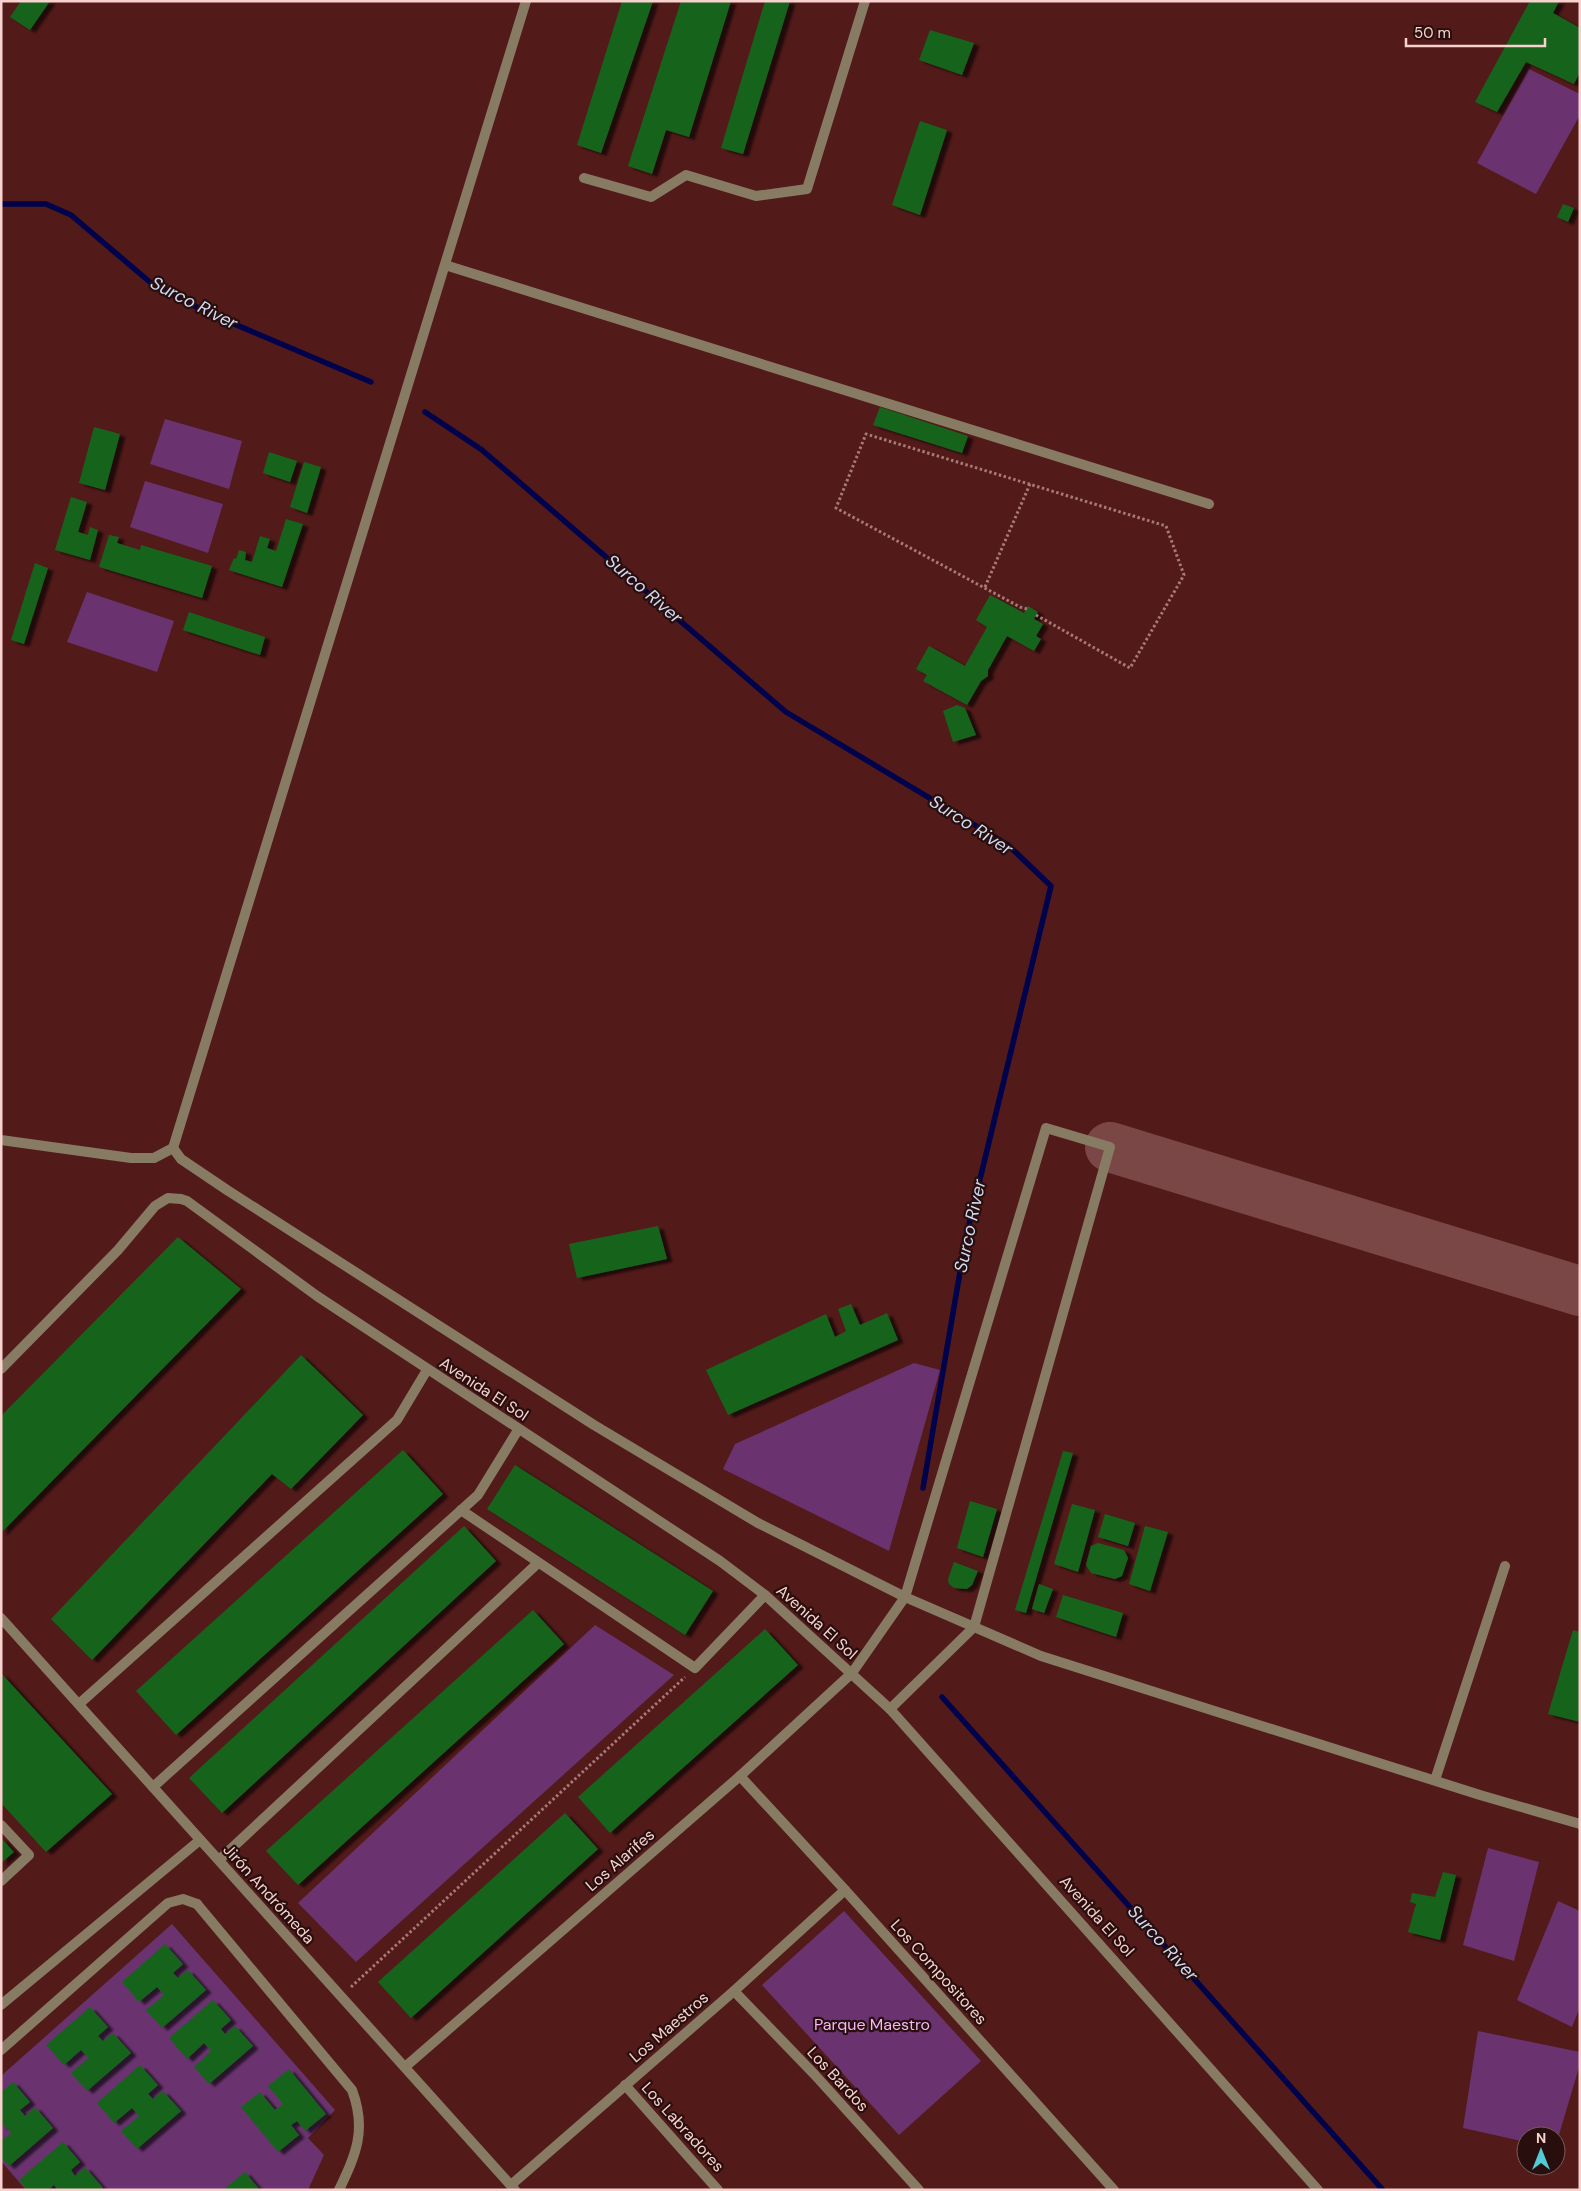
<svg xmlns="http://www.w3.org/2000/svg" width="1581" height="2191" font-family="'DM Sans',sans-serif">
<style>
.green{fill:#6a336f}
.lines{fill:none;stroke-linecap:round;stroke-linejoin:round}
.stream{stroke:#00024b;stroke-width:5.5}
.taxiway{stroke:#7a4746;stroke-width:50}
.building{fill:#17641e;filter:url(#shadow)}
.path{stroke:#a87a77;stroke-width:3;stroke-dasharray:2.5 2.5;stroke-linecap:butt}
.service{stroke:#877b63;stroke-width:10}
.minor{stroke:#877b63;stroke-width:10}
.labels{text-anchor:middle;dominant-baseline:central;stroke-width:4.5;stroke-linejoin:round;paint-order:stroke}
.street-label{font-size:16px;fill:#f7d2ce;stroke:#280f0e}
.park-label{font-size:16px;fill:#f5b6f9;stroke:#280f0e}
.water-label{font-size:18px;font-style:italic;fill:#cedbf4;stroke:#280f0e}
</style>
<defs>
<filter id="shadow"><feDropShadow dx="5.5" dy="3" stdDeviation="1" flood-color="#0009"/></filter>
</defs>
<rect width="100%" height="100%" fill="#521a19"/>
<g class="green">
<polygon points="1529,69 1580,94 1580,115 1536,194 1477,163"/>
<polygon points="165,419 242,441 229,489 150,464"/>
<polygon points="145,481 223,504 208,553 130,527"/>
<polygon points="87,592 174,621 157,672 67,642"/>
<polygon points="914,1363 940,1370 889,1551 723,1469 735,1444"/>
<polygon points="595,1625 674,1675 356,1962 298,1903"/>
<polygon points="1488,1848 1539,1862 1514,1961 1463,1945"/>
<polygon points="1558,1901 1580,1911 1580,2007 1572,2027 1517,2000"/>
<polygon points="844,1911 981,2061 899,2135 762,1985"/>
<polygon points="172,1924 335,2110 308,2138 324,2155 308,2190 26,2190 1,2161 1,2076"/>
<polygon points="1478,2031 1580,2052 1580,2064 1556,2145 1556,2136 1526,2136 1526,2142 1463,2128"/>
</g>
<g class="lines">
<g class="stream">
<polyline points="1,204 46,204 71,215 151,283 206,312 371,382"/>
<polyline points="425,412 482,450 786,712 1008,845 1051,886 966,1237 923,1488"/>
<polyline points="942,1697 1383,2190"/>
</g>
<polyline class="taxiway" points="1110,1147 1580,1291"/>
</g>
<g class="building">
<polygon points="21,1 50,1 30,30 10,17"/>
<polygon points="622,1 653,1 601,153 577,145"/>
<polygon points="681,1 731,1 689,137 666,130 652,174 628,166"/>
<polygon points="765,1 790,1 743,154 721,148"/>
<polygon points="1530,1 1559,1 1553,13 1580,28 1580,72 1574,84 1526,62 1497,112 1475,102"/>
<polygon points="930,30 974,43 962,75 919,60"/>
<polygon points="920,121 947,130 920,215 892,205"/>
<polygon points="1563,204 1574,208 1568,222 1557,217"/>
<polygon points="880,407 968,436 962,453 873,425"/>
<polygon points="94,427 120,434 105,490 79,483"/>
<polygon points="269,452 297,461 290,482 263,473"/>
<polygon points="304,462 321,467 307,513 290,507"/>
<polygon points="71,497 87,502 78,532 88,535 90,527 98,530 90,560 55,550"/>
<polygon points="286,519 303,524 282,587 229,570 234,558 236,559 239,550 246,552 245,560 252,562 260,536 270,539 267,548 276,551"/>
<polygon points="109,535 119,537 117,543 140,550 141,545 212,566 202,598 99,567"/>
<polygon points="35,563 48,568 24,644 11,640"/>
<polygon points="990,595 1024,613 1028,606 1038,612 1034,619 1043,624 1036,636 1041,639 1034,651 1007,636 988,670 988,676 981,681 967,705 923,681 927,675 916,669 929,646 965,666 987,627 976,620"/>
<polygon points="189,612 265,637 260,655 183,630"/>
<polygon points="957,705 965,708 976,735 953,742 943,711"/>
<polygon points="658,1226 667,1259 577,1278 569,1244"/>
<polygon points="178,1237 241,1289 1,1533 1,1416"/>
<polygon points="851,1304 860,1325 887,1313 898,1340 728,1415 706,1370 826,1314 835,1337 846,1331 838,1309"/>
<polygon points="301,1355 363,1415 291,1489 272,1474 92,1660 51,1619"/>
<polygon points="403,1450 443,1494 176,1735 136,1691"/>
<polygon points="1063,1451 1073,1453 1026,1613 1015,1610"/>
<polygon points="515,1465 713,1591 685,1635 487,1509"/>
<polygon points="970,1501 997,1509 983,1557 957,1548"/>
<polygon points="1072,1504 1095,1510 1078,1572 1054,1564"/>
<polygon points="1105,1514 1135,1523 1128,1546 1098,1537"/>
<polygon points="464,1526 496,1561 222,1813 189,1778"/>
<polygon points="1145,1526 1168,1532 1150,1591 1129,1584"/>
<polygon points="1098,1543 1124,1550 1128,1558 1122,1576 1115,1579 1091,1573 1086,1565 1091,1546"/>
<polygon points="954,1562 978,1571 972,1585 967,1589 954,1588 949,1584 948,1579"/>
<polygon points="1039,1584 1053,1589 1044,1613 1032,1609"/>
<polygon points="1063,1595 1123,1613 1116,1637 1056,1617"/>
<polygon points="533,1610 564,1644 298,1885 266,1851"/>
<polygon points="765,1629 798,1665 610,1833 578,1797"/>
<polygon points="1573,1630 1580,1632 1580,1722 1548,1714"/>
<polygon points="1,1673 112,1794 46,1852 1,1803"/>
<polygon points="565,1813 598,1849 411,2018 378,1982"/>
<polygon points="1,1838 14,1852 1,1863"/>
<polygon points="1443,1872 1456,1875 1440,1940 1408,1932 1416,1904 1410,1902 1412,1893 1435,1897"/>
<polygon points="165,1944 183,1964 173,1973 178,1978 188,1970 206,1990 162,2028 146,2010 164,1995 157,1987 139,2002 122,1982"/>
<polygon points="213,2000 231,2020 221,2029 225,2034 235,2026 253,2046 209,2084 194,2067 211,2051 204,2043 187,2059 169,2038"/>
<polygon points="90,2007 108,2027 98,2036 103,2041 113,2033 131,2053 87,2091 71,2073 88,2058 81,2050 64,2065 46,2045"/>
<polygon points="140,2065 158,2085 148,2094 153,2099 163,2091 181,2111 137,2149 121,2131 139,2116 132,2108 114,2123 97,2103"/>
<polygon points="289,2069 326,2114 305,2131 297,2121 291,2125 299,2135 278,2152 241,2107 260,2092 275,2110 283,2104 268,2086"/>
<polygon points="13,2082 30,2102 20,2110 25,2116 35,2107 53,2128 9,2166 1,2158 1,2141 11,2133 4,2125 1,2127 1,2092"/>
<polygon points="63,2142 80,2162 71,2170 75,2176 85,2167 103,2188 101,2190 58,2190 54,2185 48,2190 27,2190 19,2180"/>
<polygon points="245,2172 260,2190 225,2190 224,2189"/>
</g>
<g class="lines">
<g class="path">
<polyline points="985,587 1030,484"/>
<polyline points="1027,609 1020,607 836,508 866,434 1166,526 1184,575 1130,668 1036,615"/>
<polyline points="351,1987 685,1677"/>
</g>
<g class="service">
<polyline points="584,178 651,197 686,175 756,196 807,189 865,1"/>
<polyline points="852,1673 905,1597 1046,1128 1110,1147 974,1627 890,1709"/>
<polyline points="1,2005 200,1840"/>
<polyline points="1,2050 168,1903 183,1899 197,1904"/>
</g>
<g class="minor">
<polyline points="445,265 1209,504"/>
<polyline points="1,1140 131,1158 154,1158 173,1148 526,1"/>
<polyline points="173,1148 181,1159 227,1190 594,1425 758,1523 905,1597 1041,1656 1480,1795 1580,1824"/>
<polyline points="1,1369 118,1250 155,1206 168,1198 181,1199 187,1201 317,1296 720,1561 765,1595 890,1709 1318,2190"/>
<polyline points="461,1510 695,1668 765,1595"/>
<polyline points="1,1618 515,2190"/>
<polyline points="79,1704 397,1420 427,1370"/>
<polyline points="740,1776 845,1890 1114,2190"/>
<polyline points="1435,1780 1505,1566"/>
<polyline points="153,1787 478,1495 518,1430"/>
<polyline points="1,1825 29,1855 1,1881"/>
<polyline points="219,1860 538,1563"/>
<path d="M197 1904 352 2090C367 2130 356 2154 339 2190"/>
<polyline points="734,1991 815,2075 919,2190"/>
<polyline points="405,2067 740,1776 852,1673"/>
<polyline points="625,2085 718,2190"/>
<polyline points="511,2185 734,1991 845,1890"/>
</g>
</g>
<g class="labels">
<g class="street-label">
<text transform="translate(484 1389) rotate(33)">Avenida El Sol</text>
<text transform="translate(817 1622) rotate(42)">Avenida El Sol</text>
<text transform="translate(620 1860) rotate(-41)">Los Alarifes</text>
<text transform="translate(269 1894) rotate(48)">Jirón Andrómeda</text>
<text transform="translate(1097 1916) rotate(48)">Avenida El Sol</text>
<text transform="translate(939 1972) rotate(48)">Los Compositores</text>
<text transform="translate(669 2027) rotate(-41)">Los Maestros</text>
<text transform="translate(838 2079) rotate(47)">Los Bardos</text>
<text transform="translate(683 2127) rotate(48)">Los Labradores</text>
</g>
<g class="park-label">
<text x="872" y="2024">Parque Maestro</text>
</g>
<g class="water-label">
<text transform="translate(194 303) rotate(27)">Surco River</text>
<text transform="translate(644 589) rotate(41)">Surco River</text>
<text transform="translate(971 825) rotate(33)">Surco River</text>
<text transform="translate(970 1226) rotate(-78)">Surco River</text>
<text transform="translate(1163 1943) rotate(48)">Surco River</text>
</g>
</g>
<rect width="1581" height="2191" fill="none" stroke="#f7d2ce" stroke-width="5"/>
<g transform="translate(1541 2151)"><circle r="24" fill="#280f0e" stroke="#7b5d5b"/>
<path d="M0-4L9 19L0 12L-9 19Z" fill="#52cbd7"/>
<text y="-8" font-size="14" font-weight="bold" text-anchor="middle" fill="#f7d2ce">N</text>
</g>
<path d="M1406 38v8h139v-8" fill="none" stroke="#f7d2ce" stroke-width="2.5"/>
<text x="1414" y="38" font-size="15" fill="#f7d2ce" stroke="#280f0e" stroke-width="4" paint-order="stroke">50 m</text>
</svg>
